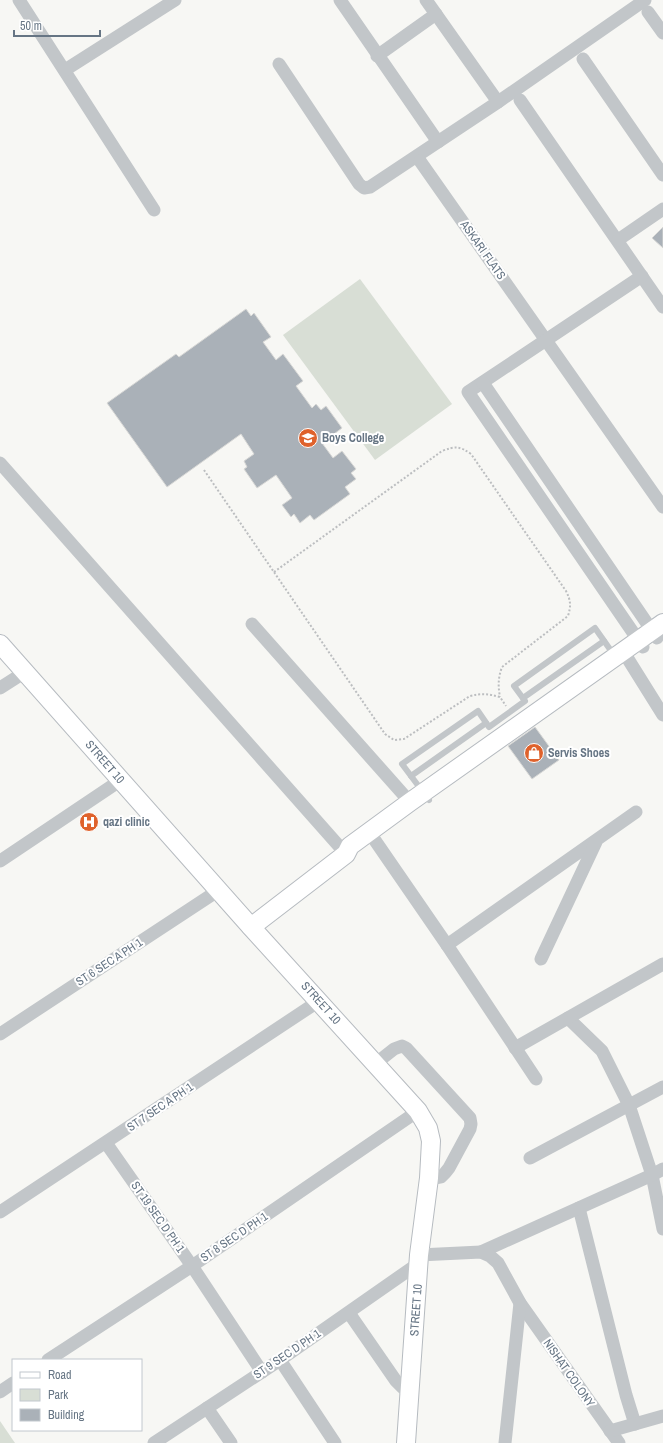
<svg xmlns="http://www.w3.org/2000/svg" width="663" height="1443" font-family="'Archivo Narrow',sans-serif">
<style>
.green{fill:#d8ded5}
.building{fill:#aab1b8;stroke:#d8d8d6}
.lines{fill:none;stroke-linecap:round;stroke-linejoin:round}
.secondary-casing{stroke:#b6bbc0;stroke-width:20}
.path{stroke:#bcbec0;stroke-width:2;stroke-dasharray:2 2;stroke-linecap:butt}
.lane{stroke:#c2c6c9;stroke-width:6}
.street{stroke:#c2c6c9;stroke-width:13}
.secondary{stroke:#fff;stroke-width:18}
.labels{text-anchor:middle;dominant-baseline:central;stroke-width:4;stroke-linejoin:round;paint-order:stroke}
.street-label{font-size:12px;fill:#667584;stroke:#fff}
.poi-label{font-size:12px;font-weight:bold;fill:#667584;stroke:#fff;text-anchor:start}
</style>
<rect width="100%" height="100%" fill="#f7f7f4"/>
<g class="green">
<polygon points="360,279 452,404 375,460 283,335"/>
<polygon points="0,1421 15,1443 0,1443"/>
</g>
<g class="building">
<polygon points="663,227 663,248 652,238"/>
<polygon points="246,309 251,316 254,313 271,337 263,342 276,360 283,354 303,381 296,386 312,408 316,404 321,410 326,406 342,428 322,443 333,458 342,451 356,469 351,473 356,479 345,487 350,494 314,520 310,515 300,523 294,514 291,517 282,505 292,498 276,475 257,488 244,469 247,467 244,461 254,454 241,434 167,487 107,403 176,354 179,357"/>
<polygon points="535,727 559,760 532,779 508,746"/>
</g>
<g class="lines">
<g class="secondary-casing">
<g id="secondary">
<polyline points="0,644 251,927 418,1111 428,1128 431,1141 429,1178 419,1255 406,1443"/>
<polyline points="251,927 346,854 350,846 410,802 663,623"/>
</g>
</g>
<g class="path">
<path d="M204 470 385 734 394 740 404 739 470 696C481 693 489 694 500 697L506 706"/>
<path d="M274 572 442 451C455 446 460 446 471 454L566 591C571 601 571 606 568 616L502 667C498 678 498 686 500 697"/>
</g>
<g class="lane">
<polyline points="523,698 604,641"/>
<polyline points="411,776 486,723"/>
<polyline points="429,800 402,764 478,711 489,727 525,701 514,686 595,628 614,655"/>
</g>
<g class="street">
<polyline points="19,0 154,210"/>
<polyline points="340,0 438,142"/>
<polyline points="426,0 498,102"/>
<polyline points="648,12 663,33"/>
<polyline points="377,56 436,14"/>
<polyline points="583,59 663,175"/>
<polyline points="279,64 359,184 364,188 370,187 498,102 645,0"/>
<polyline points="65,70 175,0"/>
<polyline points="520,100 663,307"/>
<polyline points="420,161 663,507"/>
<polyline points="618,240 663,209"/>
<polyline points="642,276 468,392 643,647"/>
<polyline points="483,383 657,638"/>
<polyline points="0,463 346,854"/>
<polyline points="252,624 410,802"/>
<polyline points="623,651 663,715"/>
<polyline points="0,688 25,672"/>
<polyline points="374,839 447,945 536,1079"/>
<polyline points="0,861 121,780"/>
<polyline points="447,945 636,812"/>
<polyline points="541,959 596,842"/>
<polyline points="568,1018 602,1051 629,1105 652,1175 663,1229"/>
<polyline points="0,1034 219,890"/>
<polyline points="515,1048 663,964"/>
<polyline points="375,1064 394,1049 402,1046 406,1048 470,1118 471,1124 470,1129 449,1168 445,1173 441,1177 436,1178 429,1178"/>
<polyline points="106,1143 192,1266 262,1372"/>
<polyline points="530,1158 663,1087"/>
<polyline points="579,1208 626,1395 635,1424"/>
<polyline points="0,1212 319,1001"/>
<polyline points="481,1252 652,1175 663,1169"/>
<polyline points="419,1255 481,1252 490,1256 498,1263 520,1303 619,1443"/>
<polyline points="349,1313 396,1381 403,1388 410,1389"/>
<polyline points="48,1360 192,1266 418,1111"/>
<polyline points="280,1360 335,1443"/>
<polyline points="0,1392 13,1383"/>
<polyline points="207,1408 231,1443"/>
<polyline points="610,1431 663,1416"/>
<polyline points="154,1443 280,1360 419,1263"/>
<polyline points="505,1443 520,1303"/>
</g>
<use href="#secondary" class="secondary"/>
</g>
<defs>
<g id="school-disc" transform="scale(1)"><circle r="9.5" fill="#df622c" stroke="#fff"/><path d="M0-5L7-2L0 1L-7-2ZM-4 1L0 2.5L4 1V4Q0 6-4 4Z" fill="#fff"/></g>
<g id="shop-disc" transform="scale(1)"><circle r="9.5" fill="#df622c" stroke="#fff"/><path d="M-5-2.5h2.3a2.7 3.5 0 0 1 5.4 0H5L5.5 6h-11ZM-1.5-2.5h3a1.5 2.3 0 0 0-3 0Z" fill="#fff"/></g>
<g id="hospital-disc" transform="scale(1)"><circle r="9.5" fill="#df622c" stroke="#fff"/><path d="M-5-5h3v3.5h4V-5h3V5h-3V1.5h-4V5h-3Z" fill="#fff"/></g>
</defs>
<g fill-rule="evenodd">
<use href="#school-disc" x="308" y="438"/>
<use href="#shop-disc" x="534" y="753"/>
<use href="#hospital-disc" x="89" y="822"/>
</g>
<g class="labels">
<g class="street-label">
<text transform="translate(483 250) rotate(55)">ASKARI FLATS</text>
<text transform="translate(105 762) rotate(49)">STREET 10</text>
<text transform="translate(109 962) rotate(-33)">ST 6 SEC A PH 1</text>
<text transform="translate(321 1003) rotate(48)">STREET 10</text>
<text transform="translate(160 1107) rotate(-34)">ST 7 SEC A PH 1</text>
<text transform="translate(158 1217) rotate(55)">ST 19 SEC D PH 1</text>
<text transform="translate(234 1237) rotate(-34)">ST 8 SEC D PH 1</text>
<text transform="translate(416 1310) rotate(-86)">STREET 10</text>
<text transform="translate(287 1354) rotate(-34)">ST 9 SEC D PH 1</text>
<text transform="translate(569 1373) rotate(55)">NISHAT COLONY</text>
</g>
<g class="poi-label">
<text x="322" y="438">Boys College</text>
<text x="548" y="753">Servis Shoes</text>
<text x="103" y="822">qazi clinic</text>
</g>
</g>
<rect x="12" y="1359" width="130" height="72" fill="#ffffff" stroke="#c2c8ce"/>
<rect x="20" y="1372" width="20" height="6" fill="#ffffff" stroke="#c2c8ce"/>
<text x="48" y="1379" font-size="12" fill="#667584">Road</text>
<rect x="20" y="1389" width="20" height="12" fill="#d8ded5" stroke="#c2c8ce"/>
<text x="48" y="1399" font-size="12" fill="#667584">Park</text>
<rect x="20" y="1409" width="20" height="12" fill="#aab1b8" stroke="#c2c8ce"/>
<text x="48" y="1419" font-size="12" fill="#667584">Building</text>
<path d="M14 30v6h86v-6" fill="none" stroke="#667584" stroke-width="2"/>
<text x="20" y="30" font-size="12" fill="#667584" stroke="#ffffff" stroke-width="3" paint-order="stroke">50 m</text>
</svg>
